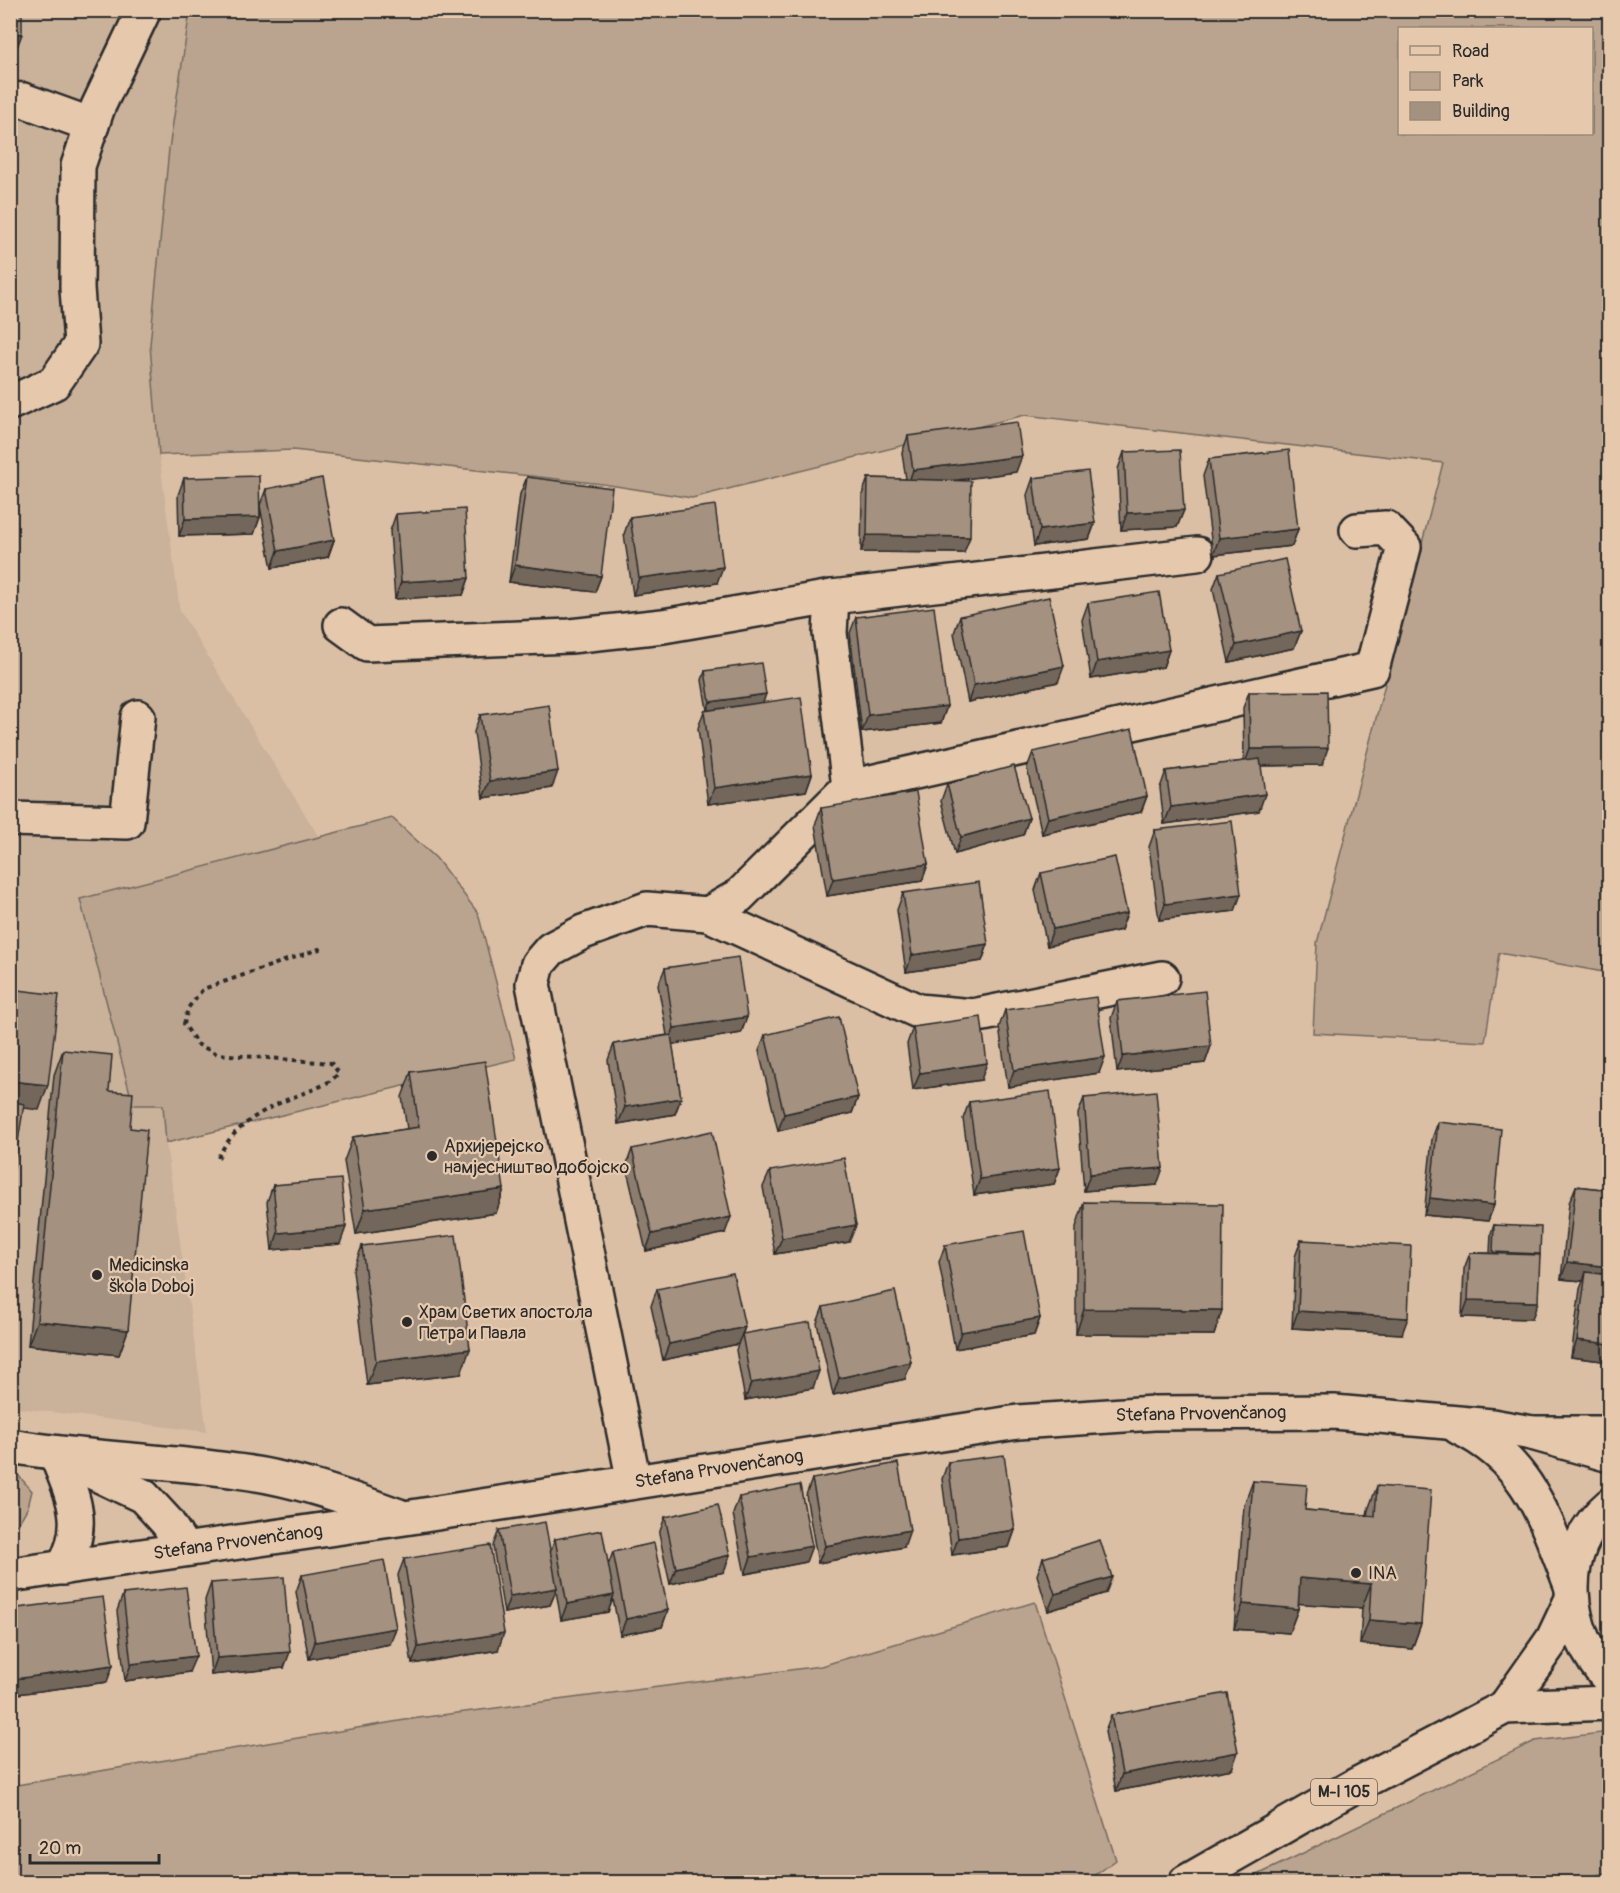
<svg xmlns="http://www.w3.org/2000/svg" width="1620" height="1893" font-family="Pangolin,sans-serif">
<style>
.built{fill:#cab19a}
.green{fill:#baa48f;stroke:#72685d;stroke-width:1.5;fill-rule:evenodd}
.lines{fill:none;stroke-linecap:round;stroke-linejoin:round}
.minor-casing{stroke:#2b2b2b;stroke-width:38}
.major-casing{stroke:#2b2b2b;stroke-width:38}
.path{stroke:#2b2b2b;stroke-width:4;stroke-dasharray:4.5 4.5;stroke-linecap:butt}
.minor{stroke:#e6c9ad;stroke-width:33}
.major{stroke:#e6c9ad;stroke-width:33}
.wall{fill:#8d7d6e;stroke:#2b2b2b;stroke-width:1.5}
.shaded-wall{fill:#73665a;stroke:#2b2b2b;stroke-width:1.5}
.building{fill:#a49180;stroke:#2b2b2b;stroke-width:1.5}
.poi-dot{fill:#2b2b2b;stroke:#e6c9ad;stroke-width:2}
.labels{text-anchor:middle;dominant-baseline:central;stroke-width:4.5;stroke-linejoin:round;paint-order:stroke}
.shield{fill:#e6c9ad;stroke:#635a52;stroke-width:1.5}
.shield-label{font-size:16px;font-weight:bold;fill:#2b2b2b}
.poi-label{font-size:18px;fill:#2b2b2b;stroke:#e6c9ad;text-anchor:start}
.street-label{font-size:18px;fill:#2b2b2b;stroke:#e6c9ad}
</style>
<rect width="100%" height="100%" fill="#dbbfa5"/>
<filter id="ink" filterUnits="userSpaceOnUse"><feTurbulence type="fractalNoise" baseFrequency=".0167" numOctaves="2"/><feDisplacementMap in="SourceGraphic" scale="12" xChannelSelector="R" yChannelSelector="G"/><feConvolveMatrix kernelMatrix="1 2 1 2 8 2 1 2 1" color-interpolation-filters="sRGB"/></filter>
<g filter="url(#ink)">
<polygon class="built" points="11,11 190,11 169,149 150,345 159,455 180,611 319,837 80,899 163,1105 166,1143 207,1432 11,1407"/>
<g class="green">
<path d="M190 11H1609V973L1499 953 1485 1042 1313 1033 1317 943 1443 463 1025 415 692 498 603 484 293 450 159 455 150 345 169 149ZM1400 28H1592V134H1400Z"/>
<polygon points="392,818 436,858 478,913 516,1059 166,1143 163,1105 133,1105 80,899"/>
<polygon points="11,1471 19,1476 32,1491 28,1507 18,1524 11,1526"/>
<polygon points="1035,1602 1116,1860 1086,1882 11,1882 11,1786 411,1719 821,1666"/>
<polygon points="1609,1732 1609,1872 1597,1875 1586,1882 1243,1882 1535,1741"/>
</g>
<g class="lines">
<g class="minor-casing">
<g id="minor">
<polyline points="10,99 23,100 92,125"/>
<polyline points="10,403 54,383 81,344 77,288 78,166 98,107 144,10"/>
<polyline points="341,625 367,644 570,636 663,626 832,597 1197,554"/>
<polyline points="849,787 1372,669 1404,547 1386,528 1357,530"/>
<polyline points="10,819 127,822 138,717"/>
<polyline points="708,914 918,1011 973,1016 1162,978"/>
<path d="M1458 1427C1530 1461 1544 1517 1571 1585"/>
<path d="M10 1446C86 1459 162 1460 237 1471 294 1478 346 1497 399 1516"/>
<path d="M56 1454C73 1497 88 1524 63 1568"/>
<polyline points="76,1464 143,1496 167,1522 184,1549"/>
<polyline points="634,1482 533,984 538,964 551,949 583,932 647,909 708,914 739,896 849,787 830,633 832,597"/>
<polyline points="10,1575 405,1518 1018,1422 1154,1413 1334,1412 1492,1426 1532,1433 1610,1455"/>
</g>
</g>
<g class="major-casing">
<g id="major">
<polyline points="1532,1433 1610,1433"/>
<path d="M1610 1505C1555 1551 1564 1633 1610 1680"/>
<polyline points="1505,1707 1553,1639 1571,1601"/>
<polyline points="1186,1882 1356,1785 1505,1707 1610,1703"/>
</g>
</g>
<path class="path" d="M218 1158C233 1125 267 1107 299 1095 314 1089 328 1085 339 1073L331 1063 217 1054 197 1044 184 1024 188 1008 203 989 322 948"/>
<use href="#minor" class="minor"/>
<use href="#major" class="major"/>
</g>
<g class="wall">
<polygon points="908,436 1016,472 954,480 964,553 861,552 862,495 868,478 906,479 902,453"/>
<polygon points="1124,452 1184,510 1177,527 1121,530 1118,469"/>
<polygon points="1209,459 1298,529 1292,546 1213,555 1203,476"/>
<polygon points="527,477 601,576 595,592 509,582 520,494"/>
<polygon points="184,478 260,505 266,489 334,540 328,557 272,568 260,506 260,517 254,534 179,536 178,495"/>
<polygon points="1033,478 1095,523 1089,539 1034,546 1027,495"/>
<polygon points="396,514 469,578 463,595 395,599 390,531"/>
<polygon points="630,517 717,583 633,595 624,534"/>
<polygon points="1219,573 1301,631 1294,648 1229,662 1213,589"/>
<polygon points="1088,603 1169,650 1163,667 1091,679 1082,620"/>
<polygon points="960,616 1058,682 968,702 954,633"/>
<polygon points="856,617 947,706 941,723 862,732 850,633"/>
<polygon points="705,671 763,702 812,774 806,791 708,804 698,728 704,711 707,710 702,680"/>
<polygon points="1249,692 1322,765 1261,766 1259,811 1164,824 1160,788 1166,771 1244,761 1243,708"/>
<polygon points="480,715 552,788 483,798 474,732"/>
<polygon points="1033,752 1147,796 1141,812 1042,834 1027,768"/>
<polygon points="947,784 1029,818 1023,835 955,854 941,801"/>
<polygon points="821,808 928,864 922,881 827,896 815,825"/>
<polygon points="1155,830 1235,911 1159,920 1149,847"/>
<polygon points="1041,873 1127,913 1121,930 1047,946 1035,890"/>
<polygon points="903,893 988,944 982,961 906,972 897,910"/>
<polygon points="665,968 747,1017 741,1033 672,1044 681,1098 675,1114 618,1124 608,1060 614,1044 667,1035 658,985"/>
<polygon points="1117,1001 1211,1046 1205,1063 1117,1072 1111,1018"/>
<polygon points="1005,1010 1099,1073 1008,1087 999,1027"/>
<polygon points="913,1027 981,1080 913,1090 907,1044"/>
<polygon points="765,1035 858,1097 852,1113 778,1131 759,1051"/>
<polygon points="63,1050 109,1091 130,1128 128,1330 119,1355 28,1345 54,1075"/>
<polygon points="411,1072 504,1189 496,1213 356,1234 344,1161 353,1137 407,1129 402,1097"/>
<polygon points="1084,1098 1157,1185 1084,1191 1078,1114"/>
<polygon points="969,1102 1060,1168 1054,1184 974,1195 963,1119"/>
<polygon points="1438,1122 1494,1205 1488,1221 1424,1215 1432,1139"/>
<polygon points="632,1149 725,1233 646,1251 626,1166"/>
<polygon points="770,1171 856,1225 849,1242 775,1254 763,1187"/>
<polygon points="273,1185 340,1244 272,1250 267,1202"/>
<polygon points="1576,1186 1610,1190 1610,1268 1607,1275 1610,1275 1610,1362 1571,1357 1580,1289 1583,1281 1561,1279 1569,1203"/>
<polygon points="1084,1202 1222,1310 1214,1335 1076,1334 1076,1227"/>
<polygon points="1494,1225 1540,1254 1532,1319 1462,1317 1464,1269 1470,1253 1490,1253 1491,1233"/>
<polygon points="1301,1240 1402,1334 1292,1328 1295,1257"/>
<polygon points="945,1245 1040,1318 1034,1335 955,1349 939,1262"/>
<polygon points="362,1246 461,1374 367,1385 353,1270"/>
<polygon points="657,1289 745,1327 743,1333 813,1388 745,1400 736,1350 738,1344 663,1360 651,1306"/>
<polygon points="823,1307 905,1379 833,1395 817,1323"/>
<polygon points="948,1462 1015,1530 1009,1547 952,1555 942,1479"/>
<polygon points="812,1479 904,1547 818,1563 806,1495"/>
<polygon points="1253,1481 1305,1510 1367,1515 1368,1510 1377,1486 1421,1624 1412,1649 1360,1644 1362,1608 1299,1603 1298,1609 1289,1633 1234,1629 1244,1505"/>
<polygon points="739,1497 806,1562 745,1574 733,1514"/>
<polygon points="665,1517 724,1572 670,1584 659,1534"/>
<polygon points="499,1530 550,1553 555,1539 609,1563 613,1552 668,1610 662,1627 620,1635 613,1599 608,1612 561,1620 556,1591 550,1605 504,1613 493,1546"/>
<polygon points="1043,1558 1106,1593 1048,1611 1037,1575"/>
<polygon points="404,1559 498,1650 412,1664 398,1575"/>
<polygon points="302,1575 396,1628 390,1644 309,1659 296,1592"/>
<polygon points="211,1583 284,1668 211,1675 205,1600"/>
<polygon points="123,1594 189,1672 125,1681 117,1611"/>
<polygon points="10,1609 107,1682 10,1695"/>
<polygon points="1111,1715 1232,1769 1116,1791 1105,1731"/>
</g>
<g class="shaded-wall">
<polygon points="10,34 22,34 10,66"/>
<polygon points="1022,456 1016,472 907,487 913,470"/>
<polygon points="1184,510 1177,527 1121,530 1127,513"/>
<polygon points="260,517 254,534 179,536 185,519"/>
<polygon points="1095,523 1089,539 1034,546 1040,530"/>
<polygon points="1298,529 1292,546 1213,555 1219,538"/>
<polygon points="867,535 970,537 964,553 861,552"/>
<polygon points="334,540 328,557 272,568 278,551"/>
<polygon points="515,565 601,576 595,592 509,582"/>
<polygon points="723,567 717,583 633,595 639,578"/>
<polygon points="469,578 463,595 395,599 401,582"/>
<polygon points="1301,631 1294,648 1229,662 1236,645"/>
<polygon points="1169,650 1163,667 1091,679 1097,662"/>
<polygon points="1064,666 1058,682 968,702 974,685"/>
<polygon points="766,694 763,703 707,711 710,702"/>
<polygon points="947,706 941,723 862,732 868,715"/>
<polygon points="1328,748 1322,765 1244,766 1250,749"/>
<polygon points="558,771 552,788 483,798 490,781"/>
<polygon points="812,774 806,791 708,804 714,788"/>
<polygon points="1265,794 1259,811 1164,824 1171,807"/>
<polygon points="1147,796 1141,812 1042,834 1048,818"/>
<polygon points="1029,818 1023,835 955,854 961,837"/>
<polygon points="928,864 922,881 827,896 833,879"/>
<polygon points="1241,894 1235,911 1159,920 1165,904"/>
<polygon points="1127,913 1121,930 1047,946 1053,929"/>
<polygon points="988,944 982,961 906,972 912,955"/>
<polygon points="747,1017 741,1033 668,1045 674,1028"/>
<polygon points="1211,1046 1205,1063 1117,1072 1123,1056"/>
<polygon points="1105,1057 1099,1073 1008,1087 1014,1070"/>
<polygon points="987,1063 981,1080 913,1090 920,1073"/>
<polygon points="10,1081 48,1085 39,1110 10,1106"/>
<polygon points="858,1097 852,1113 778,1131 784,1114"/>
<polygon points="681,1098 675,1114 618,1124 625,1107"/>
<polygon points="1060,1168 1054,1184 974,1195 980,1179"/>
<polygon points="1163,1168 1157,1185 1084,1191 1090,1174"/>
<polygon points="504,1189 496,1213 356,1234 365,1209"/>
<polygon points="1430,1198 1494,1205 1488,1221 1424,1215"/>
<polygon points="731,1217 725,1233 646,1251 652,1234"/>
<polygon points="856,1225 849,1242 775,1254 782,1238"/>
<polygon points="346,1227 340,1244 272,1250 278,1233"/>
<polygon points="1567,1262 1610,1267 1610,1268 1604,1284 1586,1272 1583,1281 1561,1279"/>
<polygon points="1468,1300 1538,1302 1532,1319 1462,1317"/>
<polygon points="1084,1309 1222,1310 1214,1335 1076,1334"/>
<polygon points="1298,1311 1408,1318 1402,1334 1292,1328"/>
<polygon points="1040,1318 1034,1335 955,1349 961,1332"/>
<polygon points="37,1321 128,1330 119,1355 28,1345"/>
<polygon points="745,1327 738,1344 663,1360 669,1344"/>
<polygon points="1577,1340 1610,1344 1610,1362 1571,1357"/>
<polygon points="470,1349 461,1374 367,1385 376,1361"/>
<polygon points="911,1362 905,1379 833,1395 839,1378"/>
<polygon points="819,1371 813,1388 745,1400 751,1383"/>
<polygon points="910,1530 904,1547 818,1563 825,1546"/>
<polygon points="1015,1530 1009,1547 952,1555 958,1538"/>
<polygon points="812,1546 806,1562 745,1574 751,1557"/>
<polygon points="730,1555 724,1572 670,1584 676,1568"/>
<polygon points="1112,1577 1106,1593 1048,1611 1055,1594"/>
<polygon points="1300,1578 1371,1584 1362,1608 1292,1603"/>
<polygon points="557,1588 550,1605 504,1613 510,1596"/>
<polygon points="614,1595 608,1612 561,1620 567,1604"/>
<polygon points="1243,1604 1298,1609 1289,1633 1234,1629"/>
<polygon points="668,1610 662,1627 620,1635 626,1619"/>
<polygon points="1369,1620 1421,1624 1412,1649 1360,1644"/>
<polygon points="396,1628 390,1644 309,1659 315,1642"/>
<polygon points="504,1633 498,1650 412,1664 418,1647"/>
<polygon points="290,1652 284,1668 211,1675 217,1658"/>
<polygon points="196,1656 189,1672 125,1681 131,1664"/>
<polygon points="113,1665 107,1682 10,1695 10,1692 15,1679"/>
<polygon points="1238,1752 1232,1769 1116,1791 1122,1774"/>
</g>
<g class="building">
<rect x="10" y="10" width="12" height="24"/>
<polygon points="1017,422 1022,456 913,470 908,436"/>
<polygon points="1180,450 1184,510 1127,513 1124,452"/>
<polygon points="1289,450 1298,529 1219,538 1209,459"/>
<polygon points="1088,471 1095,523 1040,530 1033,478"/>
<polygon points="259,476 260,517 185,519 184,478"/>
<polygon points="527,477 612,488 601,576 515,565"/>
<polygon points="322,478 334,540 278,551 266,489"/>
<polygon points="868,478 971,481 970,537 867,535"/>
<polygon points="715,505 723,567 639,578 630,517"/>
<polygon points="465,509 469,578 401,582 396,514"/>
<polygon points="1285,559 1301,631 1236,645 1219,573"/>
<polygon points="1159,592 1169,650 1097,662 1088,603"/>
<polygon points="1049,597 1064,666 974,685 960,616"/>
<polygon points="934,607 947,706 868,715 856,617"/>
<polygon points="761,663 766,694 710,702 705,671"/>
<polygon points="1327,691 1328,748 1250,749 1249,692"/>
<polygon points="801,697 812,774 714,788 704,711"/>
<polygon points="549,705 558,771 490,781 480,715"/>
<polygon points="1132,729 1147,796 1048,818 1033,752"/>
<polygon points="1260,759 1265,794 1171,807 1166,771"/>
<polygon points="1014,766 1029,818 961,837 947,784"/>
<polygon points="916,792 928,864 833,879 821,808"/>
<polygon points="1232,821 1241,894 1165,904 1155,830"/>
<polygon points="1115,857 1127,913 1053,929 1041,873"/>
<polygon points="979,882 988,944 912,955 903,893"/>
<polygon points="738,957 747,1017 674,1028 665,968"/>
<polygon points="10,989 59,995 48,1085 10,1081"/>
<polygon points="1205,991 1211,1046 1123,1056 1117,1001"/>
<polygon points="1096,997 1105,1057 1014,1070 1005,1010"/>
<polygon points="839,1017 858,1097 784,1114 765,1035"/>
<polygon points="981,1017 987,1063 920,1073 913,1027"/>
<polygon points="671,1035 681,1098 625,1107 614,1044"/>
<polygon points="63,1050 112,1055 109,1091 133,1093 130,1128 147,1130 128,1330 37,1321"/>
<polygon points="485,1061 504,1189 365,1209 353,1137 419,1127 411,1072"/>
<polygon points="1050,1091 1060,1168 980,1179 969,1102"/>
<polygon points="1156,1091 1163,1168 1090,1174 1084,1098"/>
<polygon points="10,1101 24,1104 10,1191"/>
<polygon points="1438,1122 1501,1129 1494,1205 1430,1198"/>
<polygon points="712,1131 731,1217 652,1234 632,1149"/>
<polygon points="844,1158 856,1225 782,1238 770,1171"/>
<polygon points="341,1179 346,1227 278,1233 273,1185"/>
<polygon points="1576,1186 1610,1190 1610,1267 1567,1262"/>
<polygon points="1084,1202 1223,1204 1222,1310 1084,1309"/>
<polygon points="1494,1225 1541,1227 1540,1254 1493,1252"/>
<polygon points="1024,1231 1040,1318 961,1332 945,1245"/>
<polygon points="456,1235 470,1349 376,1361 362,1246"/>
<polygon points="1301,1240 1411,1246 1408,1318 1298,1311"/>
<polygon points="1470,1253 1540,1255 1538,1302 1468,1300"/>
<polygon points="1586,1272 1610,1275 1610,1344 1577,1340"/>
<polygon points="733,1273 745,1327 669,1344 657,1289"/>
<polygon points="895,1291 911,1362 839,1378 823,1307"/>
<polygon points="810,1322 819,1371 751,1383 742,1334"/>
<polygon points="1004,1455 1015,1530 958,1538 948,1462"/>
<polygon points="898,1463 910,1530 825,1546 812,1479"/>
<polygon points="1253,1481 1307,1485 1305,1510 1375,1516 1377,1486 1431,1490 1421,1624 1369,1620 1371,1584 1300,1578 1298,1609 1243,1604"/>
<polygon points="800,1485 812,1546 751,1557 739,1497"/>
<polygon points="718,1505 730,1555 676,1568 665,1517"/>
<polygon points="545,1522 557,1588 510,1596 499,1530"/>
<polygon points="602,1530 614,1595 567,1604 555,1539"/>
<polygon points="1100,1540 1112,1577 1055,1594 1043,1558"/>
<polygon points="654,1543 668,1610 626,1619 613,1552"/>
<polygon points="490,1545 504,1633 418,1647 404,1559"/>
<polygon points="384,1560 396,1628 315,1642 302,1575"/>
<polygon points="284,1577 290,1652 217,1658 211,1583"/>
<polygon points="186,1587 196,1656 131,1664 123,1594"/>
<polygon points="103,1597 113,1665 15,1679 10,1645 10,1609"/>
<polygon points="1227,1693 1238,1752 1122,1774 1111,1715"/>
</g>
</g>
<g class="poi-dot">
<circle cx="432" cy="1156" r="6"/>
<circle cx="97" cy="1275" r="6"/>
<circle cx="407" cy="1322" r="6"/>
<circle cx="1356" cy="1573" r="6"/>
</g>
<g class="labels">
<rect class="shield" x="1311" y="1779" width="66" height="26" rx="4.5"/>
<g class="shield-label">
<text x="1344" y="1792">M-I 105</text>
</g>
<g class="poi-label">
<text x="444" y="1146">Архијерејско<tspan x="444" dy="21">намјесништво добојско</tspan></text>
<text x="109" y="1265">Medicinska<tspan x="109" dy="21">škola Doboj</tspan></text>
<text x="419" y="1312">Храм Светих апостола<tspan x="419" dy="21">Петра и Павла</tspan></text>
<text x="1368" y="1573">INA</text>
</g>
<g class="street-label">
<text transform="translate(1201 1414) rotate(-1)">Stefana Prvovenčanog</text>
<text transform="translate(719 1469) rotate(-9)">Stefana Prvovenčanog</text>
<text transform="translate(238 1542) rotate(-8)">Stefana Prvovenčanog</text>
</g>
</g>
<rect width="1620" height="1893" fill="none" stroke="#e6c9ad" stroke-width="36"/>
<rect x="18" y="18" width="1584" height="1857" fill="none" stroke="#2b2b2b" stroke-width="2" filter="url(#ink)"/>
<rect x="1398" y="27" width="195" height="108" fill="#e6c9ad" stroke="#9b8a79" stroke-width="1.5"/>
<rect x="1410" y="46" width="30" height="9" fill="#e6c9ad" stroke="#9b8a79" stroke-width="1.5"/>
<text x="1452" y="57" font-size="18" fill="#2b2b2b">Road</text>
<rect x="1410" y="72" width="30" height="18" fill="#baa48f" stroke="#9b8a79" stroke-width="1.5"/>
<text x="1452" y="87" font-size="18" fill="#2b2b2b">Park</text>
<rect x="1410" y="102" width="30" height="18" fill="#a49180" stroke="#9b8a79" stroke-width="1.5"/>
<text x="1452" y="117" font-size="18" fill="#2b2b2b">Building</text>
<path d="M30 1854v9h129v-9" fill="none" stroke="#2b2b2b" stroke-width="3"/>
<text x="39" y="1854" font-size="18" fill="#2b2b2b" stroke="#e6c9ad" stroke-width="4.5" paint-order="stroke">20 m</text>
</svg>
